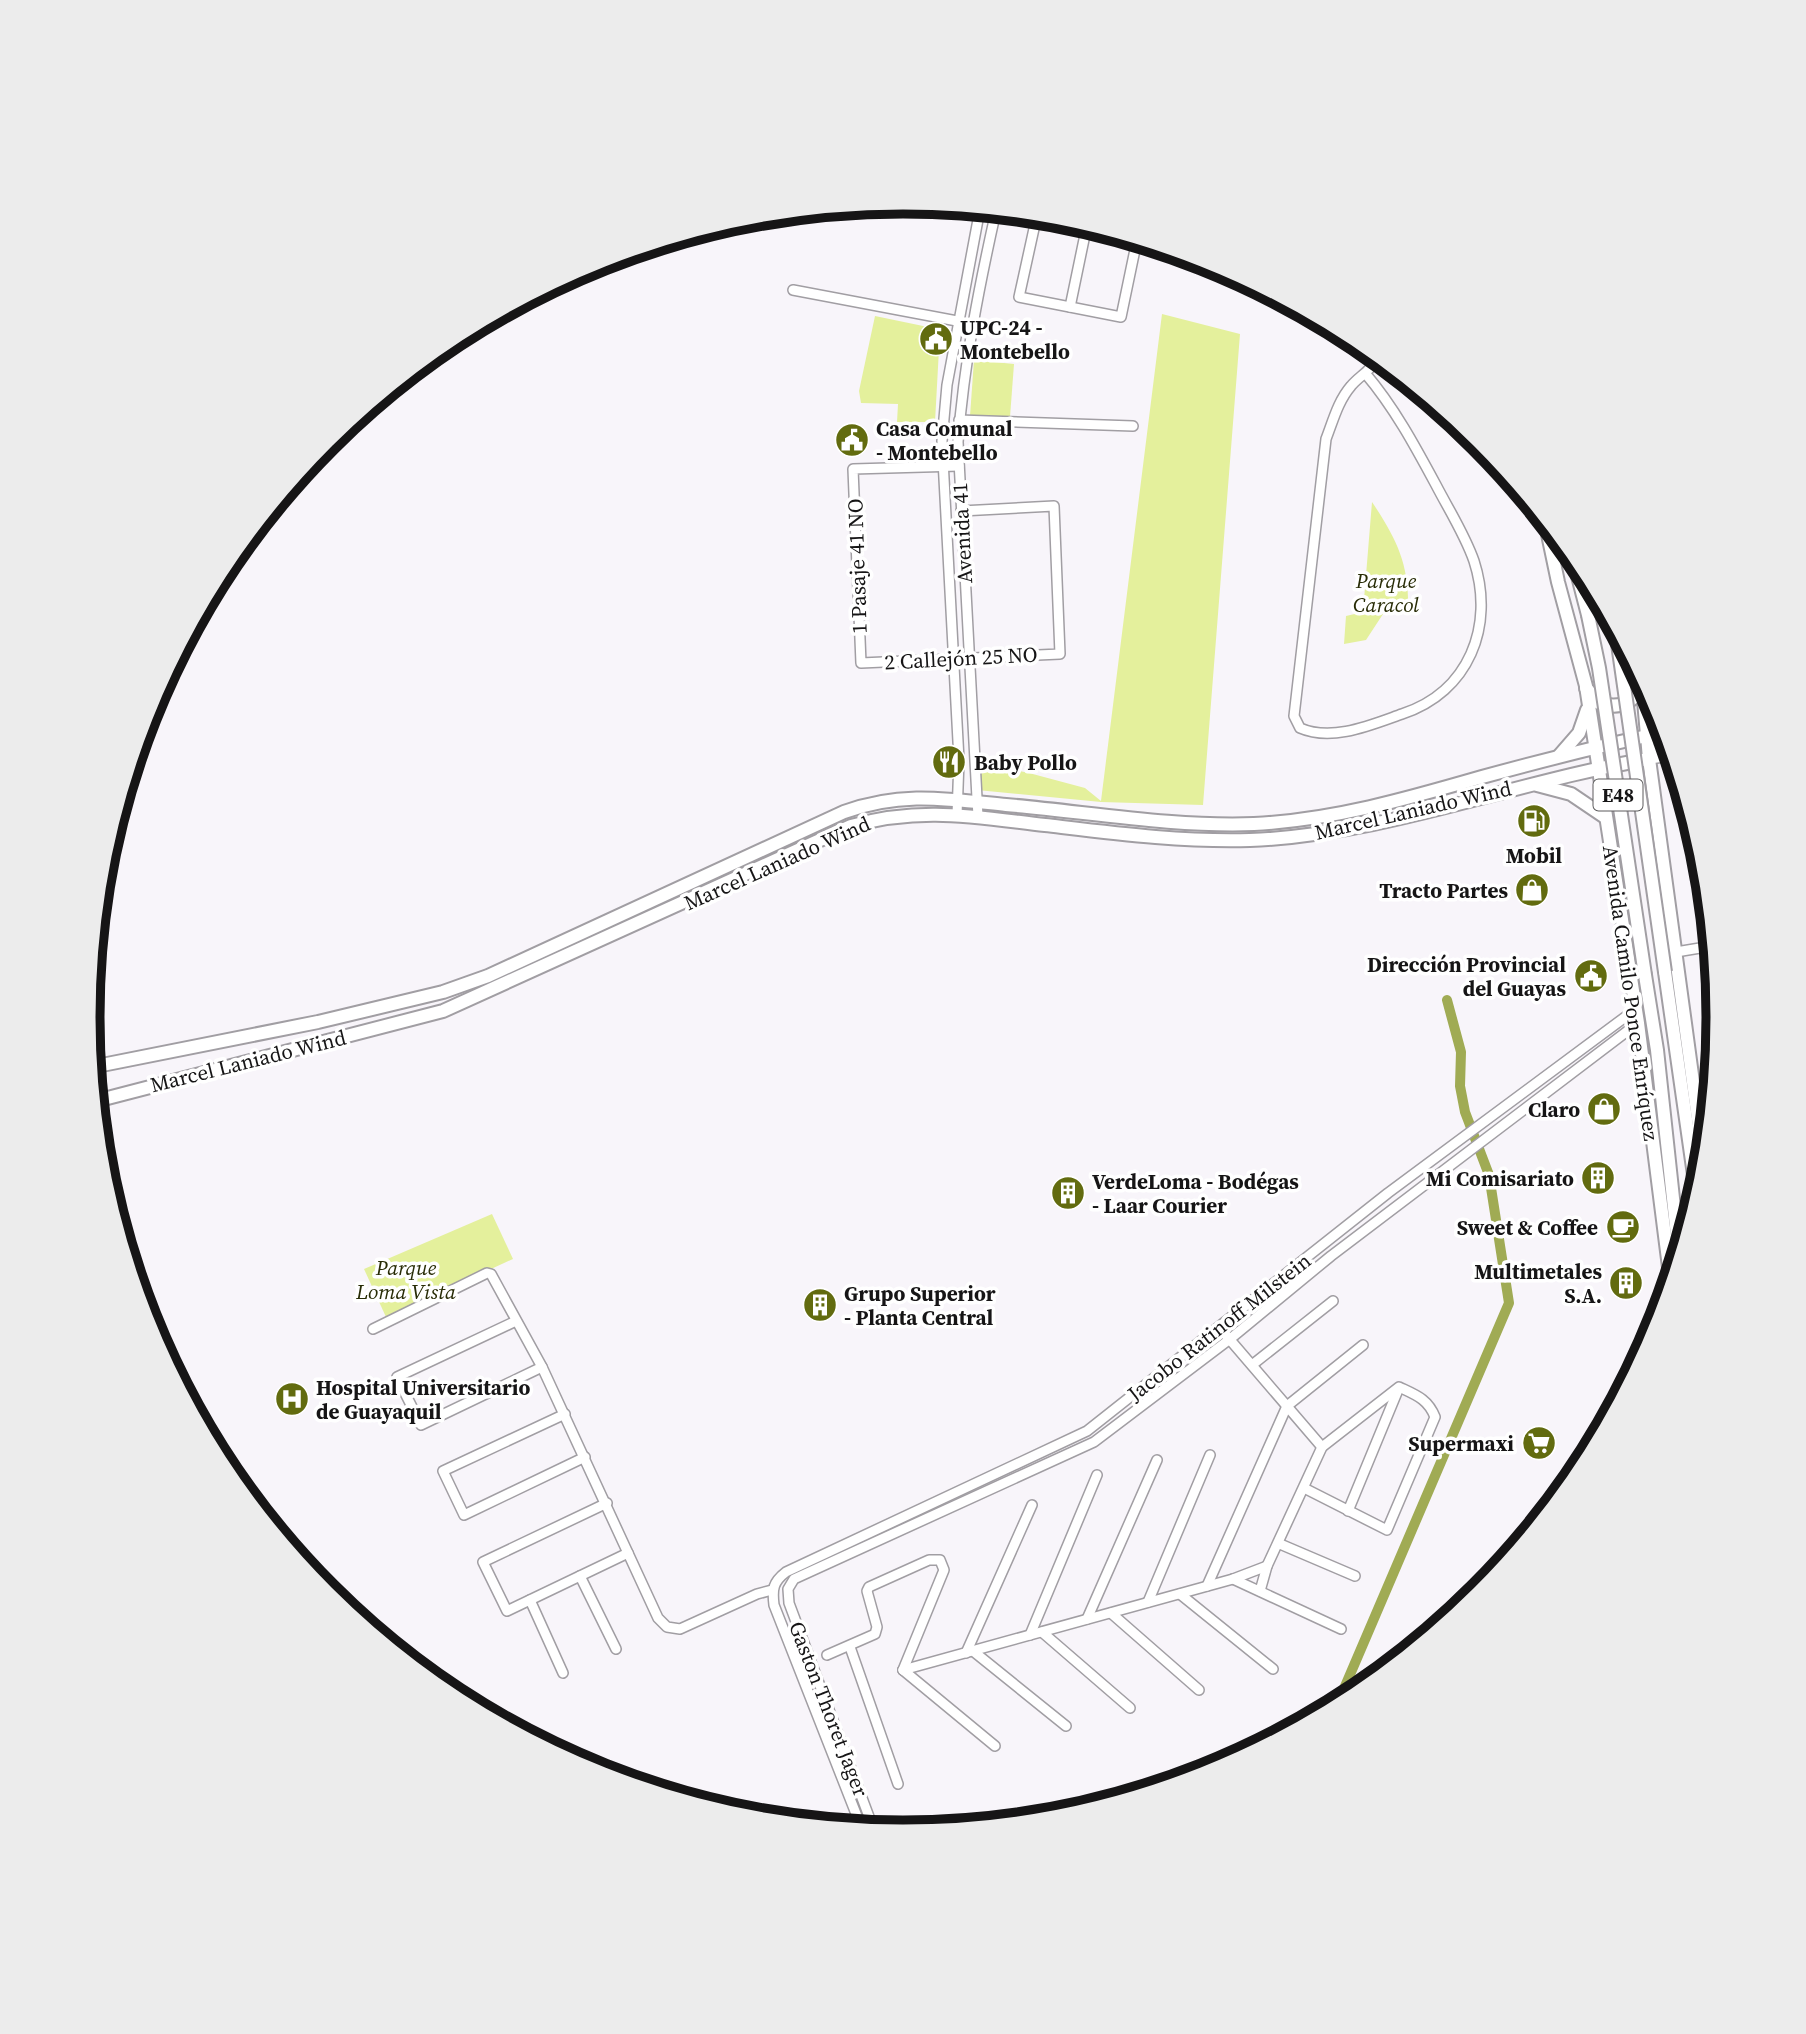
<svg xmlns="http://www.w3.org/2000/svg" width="1806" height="2034" font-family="'Source Serif 4',serif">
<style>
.green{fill:#e4f09c}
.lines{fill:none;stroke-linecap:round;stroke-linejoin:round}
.canal{stroke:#a0ab54;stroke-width:10}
.minor-casing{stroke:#a19ea3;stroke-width:12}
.major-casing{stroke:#a19ea3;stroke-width:16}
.minor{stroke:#fff;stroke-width:9}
.major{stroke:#fff;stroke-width:12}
.major-bridge-casing{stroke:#a19ea3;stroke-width:16;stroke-linecap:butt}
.major-bridge{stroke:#fff;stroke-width:12}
.labels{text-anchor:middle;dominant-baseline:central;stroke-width:7;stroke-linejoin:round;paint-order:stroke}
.shield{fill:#fff;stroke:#5c5b5c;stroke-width:2}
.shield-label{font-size:19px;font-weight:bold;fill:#161516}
.poi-label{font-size:21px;font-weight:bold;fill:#161516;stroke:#fff;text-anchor:end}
.street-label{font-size:21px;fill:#161516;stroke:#fff}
.park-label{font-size:21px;font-style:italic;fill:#282c06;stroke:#fff}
.rim{fill:none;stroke:#161516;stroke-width:9}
</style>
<rect width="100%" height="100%" fill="#f8f5fa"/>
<g class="green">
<polygon points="1162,314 1240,334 1203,805 1101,802 977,790 975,768 1006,768 1029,773 1085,788 1101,801"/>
<polygon points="875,316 928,327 927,346 939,349 935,422 897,422 898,404 861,403 859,391"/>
<polygon points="974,360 1014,364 1010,417 970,416"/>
<path d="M1372 502C1398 541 1410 566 1408 614H1383L1366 640 1344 644 1346 616 1363 612Z"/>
<polygon points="492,1214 513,1259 386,1317 364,1269"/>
</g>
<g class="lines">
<polyline class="canal" points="1337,1705 1509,1303 1489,1175 1465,1112 1460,1086 1461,1052 1447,1000"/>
<g class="minor-casing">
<g id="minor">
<polyline points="1037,215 1019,297 1121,317 1137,240"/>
<polyline points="793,290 957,321"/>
<polyline points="1070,307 1087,225"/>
<polyline points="1373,366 1386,364"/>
<path d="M1365 373C1394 407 1415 446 1436 485 1449 510 1465 535 1474 561 1495 626 1469 692 1402 714 1371 725 1332 742 1300 728L1294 716 1326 439C1333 421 1338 401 1351 386 1360 375 1372 371 1377 356"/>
<polyline points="959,420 1133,426"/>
<polyline points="959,466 853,469 861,663 1060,654 1054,506 961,511"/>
<polyline points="1649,759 1672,756"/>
<polyline points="957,815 959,760 942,441 947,385 980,209"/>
<path d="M978 817 958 442C964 363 979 287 996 211"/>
<polyline points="1676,952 1712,946"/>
<polyline points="516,1321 397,1377 421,1425 542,1367"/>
<polyline points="1219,1327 1322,1447"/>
<polyline points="373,1329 487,1273 491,1274 542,1367 658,1618 667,1627 680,1629 757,1594 772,1590"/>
<polyline points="1252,1365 1333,1301"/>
<polyline points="565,1414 443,1471 464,1515 585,1457"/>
<polyline points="607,1503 483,1562 507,1611 628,1553"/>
<polyline points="1348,1511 1398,1390"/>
<polyline points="1280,1544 1355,1576"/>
<polyline points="580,1576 616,1649"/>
<polyline points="1233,1579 1341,1629"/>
<polyline points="1207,1586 1287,1406 1363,1345"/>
<path d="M1260 1591 1267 1566 1322 1447 1399 1387C1416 1395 1428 1399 1435 1417L1387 1530 1304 1488"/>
<polyline points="1180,1594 1273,1669"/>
<polyline points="530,1600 563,1673"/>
<polyline points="1148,1602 1210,1455"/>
<polyline points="1111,1613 1199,1690"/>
<polyline points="1087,1619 1157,1460"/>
<polyline points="1042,1632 1130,1708"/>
<polyline points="1030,1635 1097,1475"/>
<polyline points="850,1647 898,1784"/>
<polyline points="973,1651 1066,1726"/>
<polyline points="966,1653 1032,1505"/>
<polyline points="827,1655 875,1634 877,1627 867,1591 869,1587 929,1560 940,1560 944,1570 903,1670"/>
<polyline points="903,1670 1233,1579 1267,1566"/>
<polyline points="903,1670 995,1746"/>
<path d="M862 1829 774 1605C772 1589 773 1582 786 1572L1087 1431 1388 1193 1636 1009"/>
<polyline points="874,1830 789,1603 788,1589 794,1579 1094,1442 1230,1339 1331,1256 1638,1023"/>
</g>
</g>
<g class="major-casing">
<g id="major">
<polyline points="1545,520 1558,582 1586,686 1638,1023 1671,1283"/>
<polyline points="1572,553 1588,615"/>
<polyline points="1642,677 1649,759 1704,1163"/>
<path d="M1586 688 1599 703C1620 710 1635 703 1642 683"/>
<polyline points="1647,736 1661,721"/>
<polyline points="1559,756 1579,733 1587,710"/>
<polyline points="1649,759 1667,740"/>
<polyline points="1537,785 1571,794 1605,817"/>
<polyline points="1665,972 1697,1196"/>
<polyline points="1645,975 1657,1050 1679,1254"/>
<path d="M92 1067 318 1022 443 992 488 976 844 812C901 791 947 799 1006 805 1088 812 1172 827 1254 824 1333 820 1406 799 1482 777 1537 762 1591 748 1647 736"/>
<path d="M96 1101 443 1011 851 826C921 806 975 817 1045 825 1113 833 1181 842 1250 840 1386 835 1516 781 1649 759"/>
</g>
</g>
<use href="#minor" class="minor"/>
<use href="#major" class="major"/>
<g class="major-bridge-casing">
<g id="major-bridge">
<polyline points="1588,615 1599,668 1645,975"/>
<polyline points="1616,630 1665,972"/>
</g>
</g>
<use href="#major-bridge" class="major-bridge"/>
</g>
<defs>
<g id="civic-disc" transform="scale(1.75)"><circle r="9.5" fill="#626b0f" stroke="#fff"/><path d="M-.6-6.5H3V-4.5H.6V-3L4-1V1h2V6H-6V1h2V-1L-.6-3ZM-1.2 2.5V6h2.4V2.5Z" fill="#fff"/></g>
<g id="restaurant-disc" transform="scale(1.75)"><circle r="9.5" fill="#626b0f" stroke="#fff"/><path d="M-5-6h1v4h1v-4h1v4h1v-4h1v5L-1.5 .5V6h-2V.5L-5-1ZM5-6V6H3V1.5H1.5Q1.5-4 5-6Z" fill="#fff"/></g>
<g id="fuel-disc" transform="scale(1.75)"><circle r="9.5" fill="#626b0f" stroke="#fff"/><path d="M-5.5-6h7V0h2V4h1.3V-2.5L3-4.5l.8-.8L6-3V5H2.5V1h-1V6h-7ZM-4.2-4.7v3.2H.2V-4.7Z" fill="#fff"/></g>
<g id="shop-disc" transform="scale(1.75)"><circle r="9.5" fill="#626b0f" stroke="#fff"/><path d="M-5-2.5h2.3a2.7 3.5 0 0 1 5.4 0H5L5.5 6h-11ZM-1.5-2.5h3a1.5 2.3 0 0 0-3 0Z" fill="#fff"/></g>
<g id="building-disc" transform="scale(1.75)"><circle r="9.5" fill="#626b0f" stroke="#fff"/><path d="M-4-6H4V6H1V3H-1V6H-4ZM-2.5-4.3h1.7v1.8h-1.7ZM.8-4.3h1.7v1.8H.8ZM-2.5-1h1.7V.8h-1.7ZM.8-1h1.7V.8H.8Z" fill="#fff"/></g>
<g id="cafe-disc" transform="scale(1.75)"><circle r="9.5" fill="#626b0f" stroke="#fff"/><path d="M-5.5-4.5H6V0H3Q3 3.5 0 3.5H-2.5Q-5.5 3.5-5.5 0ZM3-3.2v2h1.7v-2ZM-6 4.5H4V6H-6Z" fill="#fff"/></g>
<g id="hospital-disc" transform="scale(1.75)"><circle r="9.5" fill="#626b0f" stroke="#fff"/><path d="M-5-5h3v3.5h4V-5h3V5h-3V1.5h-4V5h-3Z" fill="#fff"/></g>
<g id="supermarket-disc" transform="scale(1.75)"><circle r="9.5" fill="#626b0f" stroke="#fff"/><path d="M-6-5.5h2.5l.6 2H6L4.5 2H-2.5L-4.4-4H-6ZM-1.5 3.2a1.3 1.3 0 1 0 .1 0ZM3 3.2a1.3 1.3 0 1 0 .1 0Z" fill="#fff"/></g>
</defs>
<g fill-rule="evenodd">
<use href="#civic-disc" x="936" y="339"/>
<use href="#civic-disc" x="852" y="440"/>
<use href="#restaurant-disc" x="949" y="762"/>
<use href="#fuel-disc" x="1534" y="821"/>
<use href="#shop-disc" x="1532" y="890"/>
<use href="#civic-disc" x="1591" y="976"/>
<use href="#shop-disc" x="1604" y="1109"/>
<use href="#building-disc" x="1598" y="1178"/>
<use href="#building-disc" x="1068" y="1193"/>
<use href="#cafe-disc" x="1623" y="1227"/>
<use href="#building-disc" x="1626" y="1283"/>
<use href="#building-disc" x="820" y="1305"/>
<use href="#hospital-disc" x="292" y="1399"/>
<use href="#supermarket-disc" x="1539" y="1443"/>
</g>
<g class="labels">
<rect class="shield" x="1593.5" y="779.5" width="49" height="31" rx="5"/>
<g class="shield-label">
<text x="1618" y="795">E48</text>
</g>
<g class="poi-label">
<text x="960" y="327" text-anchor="start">UPC-24 -<tspan x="960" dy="24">Montebello</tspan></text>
<text x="876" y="428" text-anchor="start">Casa Comunal<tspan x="876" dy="24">- Montebello</tspan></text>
<text x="974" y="762" text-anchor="start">Baby Pollo</text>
<text x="1534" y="855" text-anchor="middle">Mobil</text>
<text x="1508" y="890">Tracto Partes</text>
<text x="1566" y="964">Dirección Provincial<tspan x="1566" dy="24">del Guayas</tspan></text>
<text x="1580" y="1109">Claro</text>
<text x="1574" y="1178">Mi Comisariato</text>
<text x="1092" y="1181" text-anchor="start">VerdeLoma - Bodégas<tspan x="1092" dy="24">- Laar Courier</tspan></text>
<text x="1598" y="1227">Sweet &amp; Coffee</text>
<text x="1602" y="1271">Multimetales<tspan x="1602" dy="24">S.A.</tspan></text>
<text x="844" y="1293" text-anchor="start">Grupo Superior<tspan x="844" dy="24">- Planta Central</tspan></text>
<text x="316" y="1387" text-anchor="start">Hospital Universitario<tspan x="316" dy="24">de Guayaquil</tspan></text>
<text x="1514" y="1443">Supermaxi</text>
</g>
<g class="street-label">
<text transform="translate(962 533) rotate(-93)">Avenida 41</text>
<text transform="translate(857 566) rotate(-92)">1 Pasaje 41 NO</text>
<text transform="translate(961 658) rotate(-3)">2 Callejón 25 NO</text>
<text transform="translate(1413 810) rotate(-13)">Marcel Laniado Wind</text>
<text transform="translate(777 863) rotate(-24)">Marcel Laniado Wind</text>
<text transform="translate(1631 993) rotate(82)">Avenida Camilo Ponce Enríquez</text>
<text transform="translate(248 1061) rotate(-14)">Marcel Laniado Wind</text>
<text transform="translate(1219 1327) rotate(-38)">Jacobo Ratinoff Milstein</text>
<text transform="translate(829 1709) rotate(69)">Gaston Thoret Jager</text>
</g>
<g class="park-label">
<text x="1386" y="580">Parque<tspan x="1386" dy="24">Caracol</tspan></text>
<text x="406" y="1267">Parque<tspan x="406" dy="24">Loma Vista</tspan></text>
</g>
</g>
<path d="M0 0H1806V2034H0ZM100 1017a803 803 0 1 1 1606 0a803 803 0 1 1-1606 0Z" fill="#ececec" fill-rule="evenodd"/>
<path class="rim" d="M100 1017a803 803 0 1 1 1606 0a803 803 0 1 1-1606 0Z"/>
</svg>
